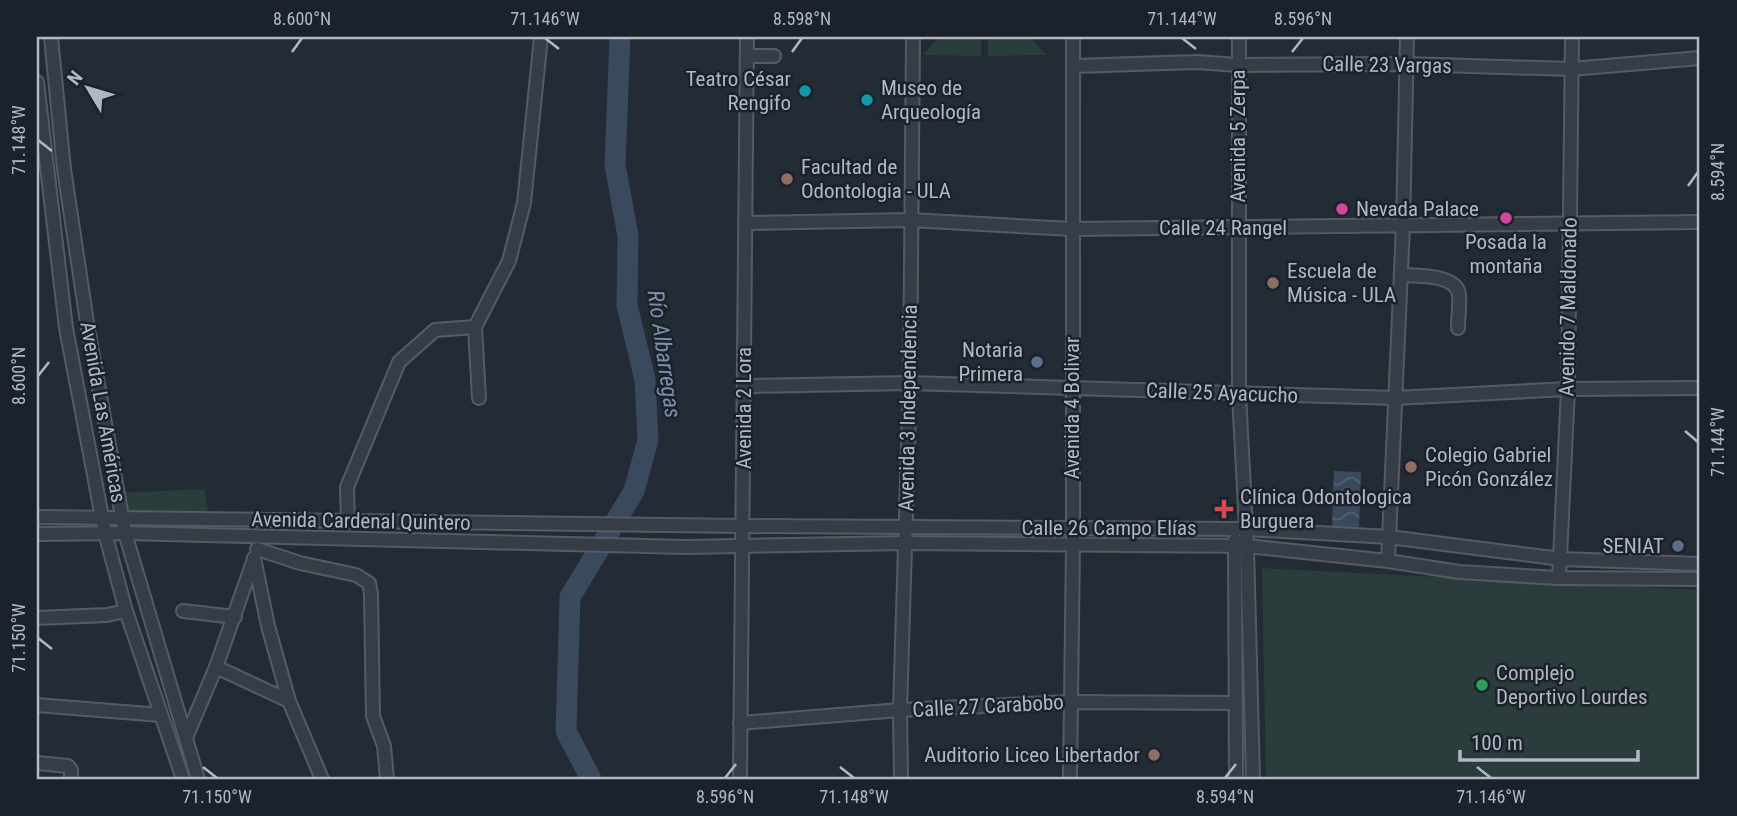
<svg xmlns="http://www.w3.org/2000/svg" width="1737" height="816" font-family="'Roboto Condensed',sans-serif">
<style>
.green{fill:#2b3c3c}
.water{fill:url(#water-waves)}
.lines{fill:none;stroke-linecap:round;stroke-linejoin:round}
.river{stroke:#3a495d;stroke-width:21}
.minor-casing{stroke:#545b64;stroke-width:16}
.minor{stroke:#363d46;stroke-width:12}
.ticks{fill:none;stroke:#b1b8c3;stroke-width:2.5}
.culture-dot{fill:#0f9aa8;stroke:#1c222b;stroke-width:2.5}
.education-dot{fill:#8d6e63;stroke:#1c222b;stroke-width:2.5}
.hotel-dot{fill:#d1479c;stroke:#1c222b;stroke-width:2.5}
.service-dot{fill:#5c6f8a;stroke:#1c222b;stroke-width:2.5}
.health-dot{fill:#e0444e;stroke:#1c222b;stroke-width:2.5}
.leisure-dot{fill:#2e9e5b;stroke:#1c222b;stroke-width:2.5}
.labels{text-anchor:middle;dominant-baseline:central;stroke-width:5;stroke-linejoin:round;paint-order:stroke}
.street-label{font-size:21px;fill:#b1b8c3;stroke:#1c222b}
.poi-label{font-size:21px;fill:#b1b8c3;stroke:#1c222b;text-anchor:start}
.water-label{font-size:23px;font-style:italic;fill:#7c8fa8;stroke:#1c222b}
.neatline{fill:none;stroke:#b1b8c3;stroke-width:2.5}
.ticks-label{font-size:18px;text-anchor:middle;fill:#b1b8c3}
</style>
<defs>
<pattern id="water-waves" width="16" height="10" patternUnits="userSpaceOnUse" patternTransform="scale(1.75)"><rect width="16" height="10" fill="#3a495d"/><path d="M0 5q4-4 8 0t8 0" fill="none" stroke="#546173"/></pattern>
</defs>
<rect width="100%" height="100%" fill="#232b35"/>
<g class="green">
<polygon points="939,37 981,37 981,56 923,55"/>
<polygon points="988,37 1030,37 1046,55 988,56"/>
<polygon points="204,489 210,519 123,515 118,493"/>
<polygon points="1262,568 1700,590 1700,779 1266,779"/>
</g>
<polygon class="water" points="1334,471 1361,472 1359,528 1332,527"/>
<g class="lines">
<polyline class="river" points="591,779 566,731 570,597 634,491 648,440 645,380 627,305 628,236 615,165 620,37"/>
<g class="minor-casing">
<g id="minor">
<polyline points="51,37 64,169 88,329 125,533 198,779"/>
<polyline points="1239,37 1239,395 1247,546 1253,779"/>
<polyline points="747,56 774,56"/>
<polyline points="1074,66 1196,62 1238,65 1406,64 1571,69 1700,58"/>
<polyline points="37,82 66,328 105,533 126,611 183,779"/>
<polyline points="745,223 910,220 1072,229 1700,222"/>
<path d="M1401 275C1417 276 1457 274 1459 295 1460 305 1458 317 1458 328"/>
<polyline points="744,386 910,383 1395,398 1568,389 1700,388"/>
<polyline points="479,398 475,327 509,261 524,203 541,37"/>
<polyline points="37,517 743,526 1246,529 1389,537 1561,559 1700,564"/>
<polyline points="348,522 347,487 399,362 435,330 475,327"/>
<polyline points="37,534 125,533 685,547 906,543 1247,546 1388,561 1459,572 1559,578 1700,579"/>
<polyline points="1235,540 1236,779"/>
<polyline points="257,549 300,563 356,575 369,583 371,594 373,716 384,746 387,779"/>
<polyline points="254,558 268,626 289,701 322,779"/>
<polyline points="1388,561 1403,226 1407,37"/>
<polyline points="1559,578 1568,389 1572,37"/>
<polyline points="183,611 235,617"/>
<polyline points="37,618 107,615 126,611"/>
<polyline points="216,667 289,701"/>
<polyline points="37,705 161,715"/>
<polyline points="740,723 900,710 1070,702 1236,703"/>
<polyline points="186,738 216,667 254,559"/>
<polyline points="37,763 68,766 71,770 71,779"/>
<polyline points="740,779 747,37"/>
<polyline points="901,779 900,710 910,383 913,37"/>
<polyline points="1070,779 1073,545 1073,37"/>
</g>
</g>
<use href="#minor" class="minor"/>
</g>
<path class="ticks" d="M545 38 559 49M1182 38 1196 49M292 52 302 38M792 52 802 38M1292 52 1303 38M38 140 52 151M1688 186 1698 172M38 376 49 362M1685 431 1698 442M38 638 52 649M203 767 217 778M840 767 854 778M1477 767 1491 778M725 778 736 764M1225 778 1236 764"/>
<g class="culture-dot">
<circle cx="805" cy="91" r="7"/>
<circle cx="867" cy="100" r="7"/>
</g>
<g class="education-dot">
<circle cx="787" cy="179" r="7"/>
<circle cx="1273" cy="283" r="7"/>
<circle cx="1411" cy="467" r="7"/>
<circle cx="1154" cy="755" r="7"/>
</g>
<g class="hotel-dot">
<circle cx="1342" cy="209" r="7"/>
<circle cx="1506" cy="218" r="7"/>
</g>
<g class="service-dot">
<circle cx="1037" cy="362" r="7"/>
<circle cx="1678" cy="546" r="7"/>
</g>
<path class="health-dot" d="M1220.5 498.5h7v7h7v7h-7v7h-7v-7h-7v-7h7z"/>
<circle class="leisure-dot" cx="1482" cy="685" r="7"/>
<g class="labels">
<g class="street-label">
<text transform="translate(1387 65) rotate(1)">Calle 23 Vargas</text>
<text transform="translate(1238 136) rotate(-90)">Avenida 5 Zerpa</text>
<text x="1223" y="228">Calle 24 Rangel</text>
<text transform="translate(1568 307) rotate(-89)">Avenido 7 Maldonado</text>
<text transform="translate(1222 393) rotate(2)">Calle 25 Ayacucho</text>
<text transform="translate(744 408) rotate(-90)">Avenida 2 Lora</text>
<text transform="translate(908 408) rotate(-89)">Avenida 3 Independencia</text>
<text transform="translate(1072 408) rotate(-90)">Avenida 4 Bolivar</text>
<text transform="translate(103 412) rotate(80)">Avenida Las Américas</text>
<text transform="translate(361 521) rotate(1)">Avenida Cardenal Quintero</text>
<text x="1109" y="528">Calle 26 Campo Elías</text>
<text transform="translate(988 706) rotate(-3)">Calle 27 Carabobo</text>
</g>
<g class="poi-label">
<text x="791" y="79" text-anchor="end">Teatro César<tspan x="791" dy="24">Rengifo</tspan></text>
<text x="881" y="88">Museo de<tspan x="881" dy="24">Arqueología</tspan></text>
<text x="801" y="167">Facultad de<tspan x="801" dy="24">Odontologia - ULA</tspan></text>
<text x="1356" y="209">Nevada Palace</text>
<text x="1506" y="242" text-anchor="middle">Posada la<tspan x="1506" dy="24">montaña</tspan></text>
<text x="1287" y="271">Escuela de<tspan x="1287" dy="24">Música - ULA</tspan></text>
<text x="1023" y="350" text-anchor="end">Notaria<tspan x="1023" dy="24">Primera</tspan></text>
<text x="1425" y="455">Colegio Gabriel<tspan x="1425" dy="24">Picón González</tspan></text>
<text x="1240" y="497">Clínica Odontologica<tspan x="1240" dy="24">Burguera</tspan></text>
<text x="1664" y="546" text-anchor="end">SENIAT</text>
<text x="1496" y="673">Complejo<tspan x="1496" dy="24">Deportivo Lourdes</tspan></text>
<text x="1140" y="755" text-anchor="end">Auditorio Liceo Libertador</text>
</g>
<g class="water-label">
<text transform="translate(664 354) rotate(82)">Río Albarregas</text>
</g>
</g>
<rect width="1737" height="816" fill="none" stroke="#1c222b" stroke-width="77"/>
<g transform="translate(88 88) rotate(308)" stroke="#1c222b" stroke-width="5" paint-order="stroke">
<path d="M0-5L12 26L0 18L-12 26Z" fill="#b1b8c3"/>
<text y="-10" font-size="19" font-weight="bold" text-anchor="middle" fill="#b1b8c3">N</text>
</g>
<path d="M1460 750v10h178v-10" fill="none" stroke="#b1b8c3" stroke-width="3.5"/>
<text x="1471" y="750" font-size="21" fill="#b1b8c3" stroke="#1c222b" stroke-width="5" paint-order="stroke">100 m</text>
<rect x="38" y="38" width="1660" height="740" class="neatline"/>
<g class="ticks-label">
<text x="302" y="25">8.600°N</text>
<text x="545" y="25">71.146°W</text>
<text x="802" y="25">8.598°N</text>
<text x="1182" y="25">71.144°W</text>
<text x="1303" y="25">8.596°N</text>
<text transform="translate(19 140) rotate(-90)" y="6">71.148°W</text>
<text transform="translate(1718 172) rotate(-90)" y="6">8.594°N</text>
<text transform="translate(19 376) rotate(-90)" y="6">8.600°N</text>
<text transform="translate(1718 442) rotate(-90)" y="6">71.144°W</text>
<text transform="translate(19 638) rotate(-90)" y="6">71.150°W</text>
<text x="217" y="803">71.150°W</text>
<text x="725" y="803">8.596°N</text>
<text x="854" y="803">71.148°W</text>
<text x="1225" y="803">8.594°N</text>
<text x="1491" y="803">71.146°W</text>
</g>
</svg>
